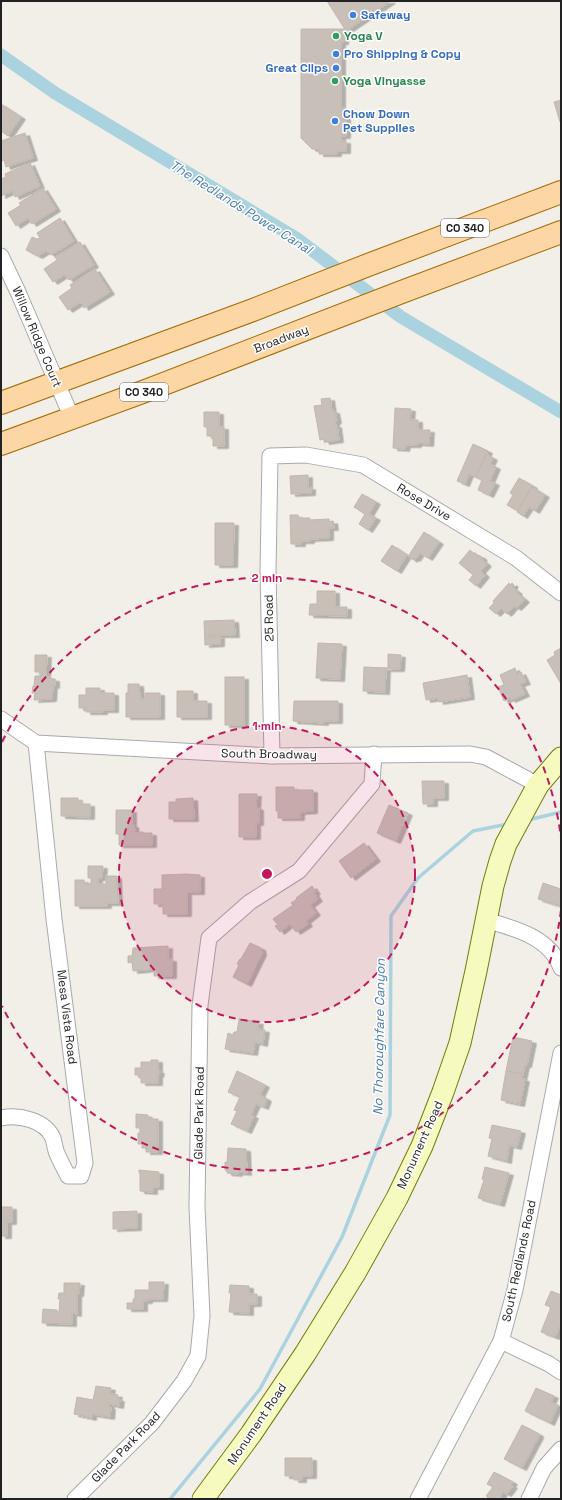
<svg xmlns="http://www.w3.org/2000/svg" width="562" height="1500" font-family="'Space Grotesk',sans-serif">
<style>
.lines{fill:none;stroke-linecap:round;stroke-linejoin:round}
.stream{stroke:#aad3df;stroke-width:3.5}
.canal{stroke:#aad3df;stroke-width:13}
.building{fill:#c7bfb8;stroke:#c4b6ab;filter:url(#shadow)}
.street-casing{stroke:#a9a9a9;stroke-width:17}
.secondary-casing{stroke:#707d05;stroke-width:23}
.primary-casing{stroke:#a06b00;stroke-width:24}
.street{stroke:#fff;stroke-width:15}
.secondary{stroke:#f7fabf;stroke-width:21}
.primary{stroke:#fcd6a4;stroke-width:22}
.ring{fill:none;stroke:#c2185b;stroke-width:2;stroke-dasharray:7 5}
.shop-dot{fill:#3f7fe0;stroke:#fff;stroke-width:1.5}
.leisure-dot{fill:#2e9e5b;stroke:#fff;stroke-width:1.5}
.labels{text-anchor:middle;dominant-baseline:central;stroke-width:3;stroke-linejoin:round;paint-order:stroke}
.shield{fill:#fff;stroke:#646464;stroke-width:1}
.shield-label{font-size:11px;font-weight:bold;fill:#222}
.shop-label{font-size:12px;font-weight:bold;fill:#366cbe;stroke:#fff;text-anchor:start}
.leisure-label{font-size:12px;font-weight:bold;fill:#27864d;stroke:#fff;text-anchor:start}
.street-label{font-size:12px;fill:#222;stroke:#fff}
.water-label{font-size:13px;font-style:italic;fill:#4a7aab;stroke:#fff}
.centre{fill:#c2185b;stroke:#fff;stroke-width:2}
.ring-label{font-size:12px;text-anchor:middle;font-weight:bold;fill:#c2185b;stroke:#fff;stroke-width:3;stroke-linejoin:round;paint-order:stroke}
</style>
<defs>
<filter id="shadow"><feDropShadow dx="4.5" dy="2.5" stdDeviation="0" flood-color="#0004"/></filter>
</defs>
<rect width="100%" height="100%" fill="#f2efe9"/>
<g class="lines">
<g class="stream">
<polyline points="528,820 561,812"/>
<polyline points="170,1499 260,1389 342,1237 390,1115 391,916 418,878 473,831 508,824"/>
</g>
<polyline class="canal" points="1,55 55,93 296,238 401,317 561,412"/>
</g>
<g class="building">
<polygon points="327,1 391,1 346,31"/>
<polygon points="301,29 344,29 344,42 341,42 341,108 346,108 346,136 341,136 341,141 346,141 346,151 337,151 337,154 319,154 319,149 312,149 301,138"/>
<polygon points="561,100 561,122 560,122 554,102"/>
<polygon points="1,104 21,117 8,136 1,131"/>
<polygon points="25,133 33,158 6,167 4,160 1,161 1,141"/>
<polygon points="30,163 40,186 15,197 12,191 1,196 1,179 6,177 5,174"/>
<polygon points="43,188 56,209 32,224 28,218 16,226 8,213 21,205 19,203"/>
<polygon points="60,218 74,241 51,255 48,252 46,251 38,256 26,250 32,237 37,239 40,238 37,233"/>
<polygon points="80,242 94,265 69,280 66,276 64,275 53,282 44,269 57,260 55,257"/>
<polygon points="95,269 110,292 84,308 82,303 79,303 68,310 59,297 72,288 70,285"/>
<polygon points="330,398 332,411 335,411 337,421 335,422 335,426 337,425 339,440 325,442 324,439 320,440 314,406 322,405 321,399"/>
<polygon points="395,408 411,409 410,420 418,420 418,430 430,430 429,444 417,443 417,445 406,445 405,449 393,448"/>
<polygon points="204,412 219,412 219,427 224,427 224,446 213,446 213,436 207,436 207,427 204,427"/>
<polygon points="473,444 488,451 476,477 469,474 465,484 457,481"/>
<polygon points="486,454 493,458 490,464 496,467 490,481 495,483 489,495 478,490 482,480 476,477"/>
<polygon points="308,475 308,488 311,487 311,493 291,494 290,476"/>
<polygon points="519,478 533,486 518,511 507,505 513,495 510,493"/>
<polygon points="532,487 545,495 535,511 529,507 523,516 517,512"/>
<polygon points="362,494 376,502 369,514 376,518 368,530 359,524 365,514 354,507"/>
<polygon points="290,515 298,515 299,518 310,518 310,520 329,519 329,522 333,521 334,528 329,528 329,538 310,539 310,541 301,541 301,544 291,544"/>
<polygon points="215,523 234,523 233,565 215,565"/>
<polygon points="424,532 439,542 428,558 420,553 416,559 414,558 413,560 409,557 409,555"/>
<polygon points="392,545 407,555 397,571 381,561"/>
<polygon points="470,550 478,557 479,555 483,558 481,559 487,564 481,571 485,575 476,586 469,580 473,575 459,563"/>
<polygon points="509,583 510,585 512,583 514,585 512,587 518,592 517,593 525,600 517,608 514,606 507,614 501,609 496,614 489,608 494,603 493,601"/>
<polygon points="317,591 335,591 335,607 347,607 347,616 309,615 310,604 317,604"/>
<polygon points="234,620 235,635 209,635 209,637 220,636 220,644 205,645 204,621"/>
<polygon points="318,643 342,644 340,679 316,678"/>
<polygon points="561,648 561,684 547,660 555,655 554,652"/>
<polygon points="388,654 401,655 400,669 386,669 385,692 363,691 364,667 388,668"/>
<polygon points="35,655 47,655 46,677 51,677 51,679 55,679 55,686 53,685 52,699 34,700 35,693 32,693 33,686 34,686 35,676 41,676 41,672 35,672"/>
<polygon points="515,668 517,674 521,672 526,682 520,684 525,694 511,700 510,698 504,701 498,687 504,685 500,675"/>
<polygon points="467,675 470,697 439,702 438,698 426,700 423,683"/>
<rect x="225" y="677" width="19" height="48"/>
<polygon points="128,684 139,684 140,699 145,699 145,693 160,693 160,717 126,717 126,693 128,693"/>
<polygon points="86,688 100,688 100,693 114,693 114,710 103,710 103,712 86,712 86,708 79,708 79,695 86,695"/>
<polygon points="177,691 193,691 193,701 207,701 207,717 177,717"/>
<polygon points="294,701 338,701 338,721 324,721 324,723 293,721"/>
<polygon points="422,781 444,781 444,798 433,798 433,804 423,804"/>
<polygon points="276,787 294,787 294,790 313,790 313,811 300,812 300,818 278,818 278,811 276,811"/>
<polygon points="239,794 257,794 256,807 259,808 259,823 256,823 256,837 239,837"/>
<polygon points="61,798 78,798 78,802 82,802 82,804 90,804 90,817 61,816"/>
<polygon points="193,798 194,819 169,819 169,802 176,802 176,799"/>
<polygon points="389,805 408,813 396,841 377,833"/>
<polygon points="116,810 132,810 132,825 134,825 135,831 132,831 132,833 140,833 140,832 143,832 143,833 152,833 152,845 119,845 119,834 116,834"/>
<polygon points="364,843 376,859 351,878 339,861"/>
<polygon points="88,866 103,866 102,878 98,878 98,884 106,884 106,876 117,876 118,903 107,903 107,906 75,906 75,880 84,880 84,883 91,884 91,878 88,878"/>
<polygon points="186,874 200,875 200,892 187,892 187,914 163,914 163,904 154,904 154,889 162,889 162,875"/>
<polygon points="543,883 561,889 561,906 538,899"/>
<polygon points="312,886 316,892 314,893 318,899 310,905 316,913 306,921 308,924 296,932 290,924 280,932 275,926 278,925 273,919 293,905 291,903 297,899 296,898"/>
<polygon points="250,943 261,948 262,953 247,984 233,977 239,965 237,964 240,959 241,959"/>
<polygon points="168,946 168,959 172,959 172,976 154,976 154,969 133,971 132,962 128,963 128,956 132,956 133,948"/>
<polygon points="239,1019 259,1022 258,1029 265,1030 263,1044 255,1042 253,1053 225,1049 228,1033 233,1035 234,1032 237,1032"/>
<polygon points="513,1037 532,1041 527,1065 525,1065 523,1074 506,1071"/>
<polygon points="151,1060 158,1060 158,1071 160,1071 159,1075 158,1075 158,1083 141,1083 141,1078 138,1077 139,1075 135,1075 135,1068 141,1068 141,1062 151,1062"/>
<polygon points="237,1071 265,1085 260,1095 267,1099 264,1107 256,1104 251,1115 254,1116 247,1131 231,1124 237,1111 234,1110 240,1097 228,1092"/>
<polygon points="506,1071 523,1074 522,1079 525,1079 520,1104 501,1100"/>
<polygon points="136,1114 148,1115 148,1119 158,1119 158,1152 146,1152 146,1148 142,1148 142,1144 138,1144 138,1133 140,1133 140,1128 136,1128"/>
<polygon points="492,1125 521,1131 517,1147 509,1145 507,1161 488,1156 492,1139 489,1138"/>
<polygon points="228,1148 246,1149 247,1173 238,1172 238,1174 227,1173 227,1171 225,1170 225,1162 227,1163"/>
<polygon points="485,1167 509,1173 500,1204 478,1198 484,1180 482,1179"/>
<polygon points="139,1170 159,1172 159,1187 153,1187 153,1192 140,1191 140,1173 139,1173"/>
<polygon points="1,1207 12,1207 12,1222 7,1222 7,1236 1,1236"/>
<polygon points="137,1211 137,1228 113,1229 113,1212"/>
<polygon points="149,1282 164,1282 163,1299 148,1299 148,1301 143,1301 143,1309 127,1309 127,1303 133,1303 133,1299 135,1299 135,1290 149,1290"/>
<polygon points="64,1283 80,1283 79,1294 77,1294 77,1314 72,1313 72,1324 42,1323 43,1309 57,1310 57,1312 59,1312 60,1299 58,1299 59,1293 64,1293"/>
<polygon points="230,1285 249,1286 249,1294 257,1294 257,1304 249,1304 249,1313 229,1312 231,1293 229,1293"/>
<polygon points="551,1291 561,1295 561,1324 555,1337 541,1332 551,1307 545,1305"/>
<polygon points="96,1386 111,1388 110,1394 118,1395 117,1399 120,1399 119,1406 109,1404 109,1406 111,1407 110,1417 92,1414 92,1418 74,1414 77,1397 93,1400"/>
<polygon points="536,1388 554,1396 551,1402 558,1405 550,1423 525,1411"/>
<polygon points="522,1425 539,1434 539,1436 522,1468 504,1459"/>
<polygon points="285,1458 312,1458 312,1476 302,1476 302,1480 294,1480 294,1476 285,1476"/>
<polygon points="494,1472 513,1482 511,1485 513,1486 507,1494 503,1492 500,1499 487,1499 488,1497 486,1496 493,1487 487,1484"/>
</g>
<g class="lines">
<g class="street-casing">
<g id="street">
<polyline points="1,256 18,292 72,418"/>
<polyline points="1,719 36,743 272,756 470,754 486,757 538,785"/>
<polyline points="272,756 268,571 270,456 306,455 363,465 516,558 561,593"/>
<path d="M485 920C514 928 550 937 561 968"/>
<path d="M1 1118C18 1114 45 1120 53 1138 54 1142 55 1147 56 1151 59 1159 64 1168 68 1176H81L85 1163 54 919 36 743"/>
<polyline points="501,1341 549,1364 561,1372"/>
<polyline points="75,1499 152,1423 184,1381 198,1356 202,1316 197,1207 200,1005 209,938 250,902 299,871 372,784 374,754"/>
<polyline points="418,1499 501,1341 515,1290 561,1053"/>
<polyline points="529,1499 544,1468 561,1449"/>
</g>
</g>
<g class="secondary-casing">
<polyline id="secondary" points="203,1499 251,1434 305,1354 355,1273 397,1198 422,1146 443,1092 460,1043 476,971 493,886 500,861 506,844 538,785 561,758"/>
</g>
<g class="primary-casing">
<g id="primary">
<polyline points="1,403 253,310 368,265 561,192"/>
<polyline points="1,444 148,390 399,293 561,232"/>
</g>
</g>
<use href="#street" class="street"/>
<use href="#secondary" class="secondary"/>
<use href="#primary" class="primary"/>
</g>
<circle cx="267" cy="874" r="148" fill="#c2185b" fill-opacity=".12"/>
<g class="ring">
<circle cx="267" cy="874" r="148"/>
<path d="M561 910A296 296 0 0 1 2 1006M2 742A296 296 0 0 1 561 838"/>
</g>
<g class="shop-dot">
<circle cx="353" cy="15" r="4"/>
<circle cx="336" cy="54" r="4"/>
<circle cx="336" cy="68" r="4"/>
<circle cx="335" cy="121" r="4"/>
</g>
<g class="leisure-dot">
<circle cx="336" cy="36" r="4"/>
<circle cx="335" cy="81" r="4"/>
</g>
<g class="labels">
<g class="shield">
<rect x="441" y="219" width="48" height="18" rx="3"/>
<rect x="120" y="383" width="48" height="18" rx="3"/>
</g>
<g class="shield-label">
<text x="465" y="228">CO 340</text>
<text x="144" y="392">CO 340</text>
</g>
<g class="shop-label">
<text x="361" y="15">Safeway</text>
<text x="344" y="54">Pro Shipping &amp; Copy</text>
<text x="328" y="68" text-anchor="end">Great Clips</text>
<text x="343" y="114">Chow Down<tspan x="343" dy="14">Pet Supplies</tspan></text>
</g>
<g class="leisure-label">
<text x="344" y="36">Yoga V</text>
<text x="343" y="81">Yoga Vinyasse</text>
</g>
<g class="street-label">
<text transform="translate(37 337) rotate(67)">Willow Ridge Court</text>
<text transform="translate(281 339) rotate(-21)">Broadway</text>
<text transform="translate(424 502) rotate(31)">Rose Drive</text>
<text transform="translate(269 618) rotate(-91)">25 Road</text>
<text transform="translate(269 754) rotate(1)">South Broadway</text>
<text transform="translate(67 1017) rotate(83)">Mesa Vista Road</text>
<text transform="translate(199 1113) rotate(-89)">Glade Park Road</text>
<text transform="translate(420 1145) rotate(-66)">Monument Road</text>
<text transform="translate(519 1261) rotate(-78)">South Redlands Road</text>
<text transform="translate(257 1424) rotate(-56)">Monument Road</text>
<text transform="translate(126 1447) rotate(-46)">Glade Park Road</text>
</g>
<g class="water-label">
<text transform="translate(241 207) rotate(32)">The Redlands Power Canal</text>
<text transform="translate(379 1037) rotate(-89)">No Thoroughfare Canyon</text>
</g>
</g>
<circle cx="267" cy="874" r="6" class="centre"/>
<g class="ring-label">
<text x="267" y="582">2 min</text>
<text x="267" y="730">1 min</text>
</g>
<rect width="562" height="1500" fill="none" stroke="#222222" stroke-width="4"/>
</svg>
